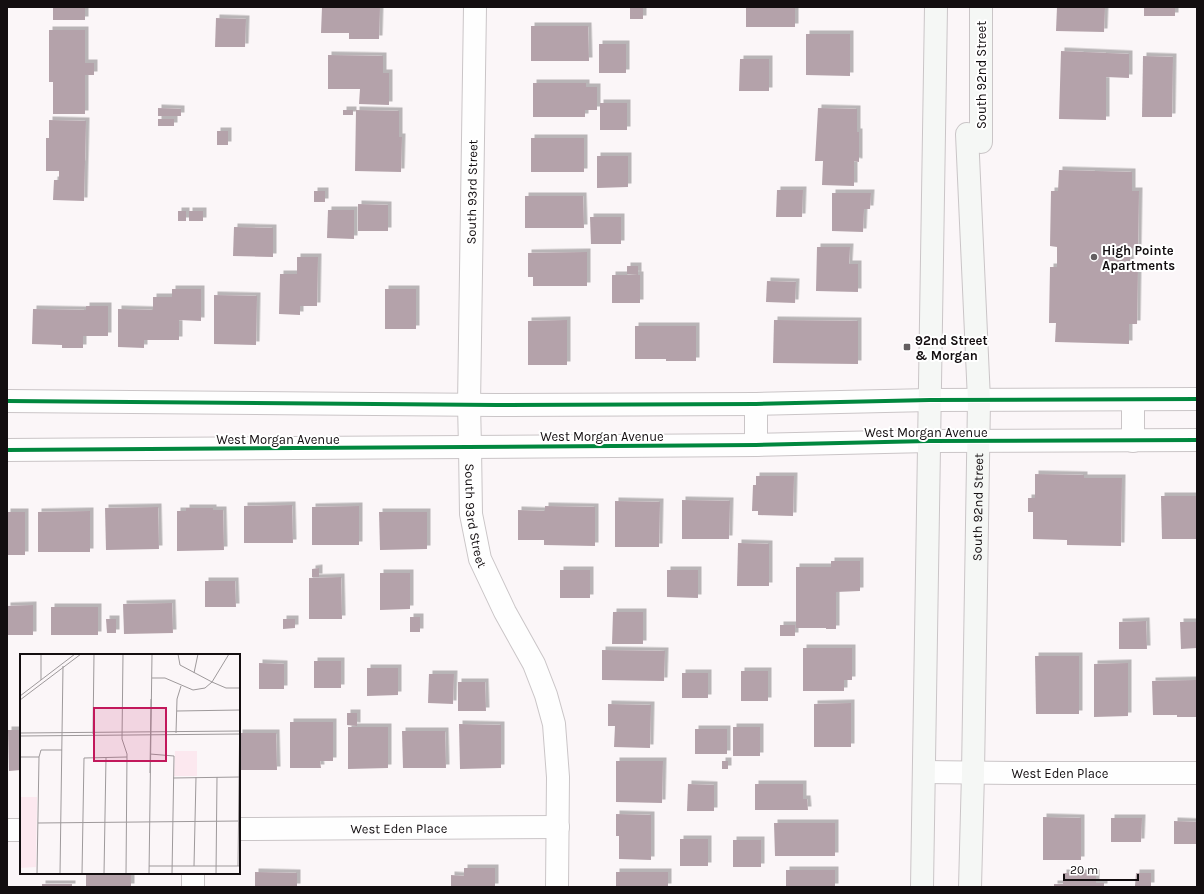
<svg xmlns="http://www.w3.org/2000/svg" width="1204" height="894" font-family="Karla,sans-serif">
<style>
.building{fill:#b4a2aa;filter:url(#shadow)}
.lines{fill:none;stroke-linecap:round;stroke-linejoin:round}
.minor-casing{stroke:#cac5c7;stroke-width:24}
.tertiary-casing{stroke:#cac5c7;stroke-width:24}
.secondary-casing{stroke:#cac5c7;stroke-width:24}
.minor{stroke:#fefefe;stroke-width:22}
.tertiary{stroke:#fefefe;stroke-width:22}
.secondary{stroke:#f5f7f5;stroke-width:22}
.cycleway-casing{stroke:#fff;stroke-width:6}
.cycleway{stroke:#00873e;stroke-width:4}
.poi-dot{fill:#645f61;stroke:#fff;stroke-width:1.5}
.labels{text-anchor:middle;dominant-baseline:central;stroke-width:4;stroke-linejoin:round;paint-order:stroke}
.street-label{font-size:13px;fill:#130e10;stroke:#fff}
.poi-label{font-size:13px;font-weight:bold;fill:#130e10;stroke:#fff;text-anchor:start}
.inset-road{fill:none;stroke:#9e999b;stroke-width:1}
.view{fill:#c2185b;fill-opacity:0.15;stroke:#c2185b;stroke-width:2}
.inset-edge{fill:none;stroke:#130e10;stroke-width:2}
</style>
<defs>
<filter id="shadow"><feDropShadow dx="3.5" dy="-3.5" stdDeviation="0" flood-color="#0004"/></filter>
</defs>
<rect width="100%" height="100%" fill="#fbf6f8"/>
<g class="building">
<rect x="53" y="7" width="32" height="13"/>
<polygon points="322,7 380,7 379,39 349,39 349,33 321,33"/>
<rect x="630" y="7" width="13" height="12"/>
<rect x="746" y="7" width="49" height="20"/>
<polygon points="1057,7 1105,7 1104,32 1056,31"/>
<rect x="1144" y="7" width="31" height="9"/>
<polygon points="216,18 246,19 245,47 215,47"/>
<polygon points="531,26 588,26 589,61 531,61"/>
<polygon points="49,30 85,30 85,63 94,63 94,75 85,75 85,114 53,114 53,82 49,82"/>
<polygon points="806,34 850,34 850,76 806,75"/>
<rect x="599" y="44" width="27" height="29"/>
<polygon points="1061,51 1129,54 1129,78 1106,77 1106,120 1059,119"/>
<polygon points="328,55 383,56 383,73 389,73 389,105 359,104 360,89 328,89"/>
<polygon points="1143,56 1173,57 1172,117 1142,117"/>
<polygon points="740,59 769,59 769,91 739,91"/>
<polygon points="533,83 586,83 586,87 597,87 597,110 585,110 585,117 533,117"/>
<rect x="600" y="103" width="27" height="27"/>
<polygon points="158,108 181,109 181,116 158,116"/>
<polygon points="818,108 857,109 857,132 859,132 859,162 854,161 854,186 822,185 823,161 815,161"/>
<rect x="343" y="110" width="10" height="5"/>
<polygon points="356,110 399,111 399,137 402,137 401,172 355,171"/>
<rect x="158" y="119" width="16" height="7"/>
<polygon points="49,120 86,121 84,201 53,200 54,180 59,180 59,171 46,171 46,138 49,138"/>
<rect x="217" y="131" width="11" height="14"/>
<rect x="531" y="138" width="53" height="34"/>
<polygon points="597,156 628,156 628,187 597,188"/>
<polygon points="1059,170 1132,172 1132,191 1139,191 1138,248 1131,248 1130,267 1138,267 1137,324 1129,324 1129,344 1055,342 1056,323 1049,323 1050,267 1057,267 1057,247 1050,246 1051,191 1058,191"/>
<polygon points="777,190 803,190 802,217 776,217"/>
<rect x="314" y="191" width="11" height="11"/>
<polygon points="832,193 871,193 870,209 864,209 863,232 832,231"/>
<polygon points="525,196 583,196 584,228 525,228"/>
<polygon points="358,204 388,205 388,231 358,231"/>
<polygon points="328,210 354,210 354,239 327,238"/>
<rect x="178" y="211" width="8" height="10"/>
<rect x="189" y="211" width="14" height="10"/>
<polygon points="590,217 621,217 621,244 591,244"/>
<polygon points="234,227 273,228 273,257 233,256"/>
<polygon points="817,247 850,247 849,264 858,264 858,292 816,291"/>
<polygon points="587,252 587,286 533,286 533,277 528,277 528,253"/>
<polygon points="297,257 318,257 317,306 300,306 300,315 279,314 280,274 297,274"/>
<polygon points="627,266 638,266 638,275 627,274"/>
<rect x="612" y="275" width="28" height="28"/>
<polygon points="767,281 796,282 795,303 766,302"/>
<polygon points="172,289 201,289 201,321 179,320 179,340 144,340 144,348 118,347 118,309 153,310 153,297 172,297"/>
<rect x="385" y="289" width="31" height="40"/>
<polygon points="214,295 257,296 256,345 214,344"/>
<polygon points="86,306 108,306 108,336 83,336 83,348 62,348 62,345 32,344 33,309 86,310"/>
<polygon points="567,320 567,365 528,365 528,321"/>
<polygon points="774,320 858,321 858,364 773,363"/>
<polygon points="635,326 696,326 696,361 666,361 666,359 635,359"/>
<polygon points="1035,474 1084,475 1084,478 1122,478 1121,546 1067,545 1067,540 1033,539 1033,512 1028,512 1028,498 1035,498"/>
<polygon points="756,476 794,476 793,516 758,515 758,511 752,511 753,485 756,485"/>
<polygon points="1161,496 1197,496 1197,539 1162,539"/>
<polygon points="682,500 730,501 729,539 682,539"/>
<polygon points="615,501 660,502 659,547 615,547"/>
<polygon points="292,505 293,543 244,543 244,506"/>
<polygon points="359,506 359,545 312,545 312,507"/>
<polygon points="545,506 595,507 595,546 544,545 544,540 518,540 518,510 545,511"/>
<polygon points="158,507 159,549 106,550 105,508"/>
<polygon points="186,508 213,508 213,510 223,510 224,550 177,551 177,511 186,511"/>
<polygon points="90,511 90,552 38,552 38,512"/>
<rect x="7" y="512" width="18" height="43"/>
<polygon points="379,512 427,512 427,549 380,550"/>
<polygon points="738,543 769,544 769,586 737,586"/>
<polygon points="831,561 860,561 860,591 836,592 836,629 826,629 826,628 796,628 796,567 831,567"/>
<polygon points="319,568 319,577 312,577 312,569"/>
<rect x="560" y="570" width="30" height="28"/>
<polygon points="667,570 698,570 698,598 667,597"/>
<polygon points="380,573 410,573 410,609 380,610"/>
<polygon points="341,577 342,619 309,619 309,578"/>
<polygon points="205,581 235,581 236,607 205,607"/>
<polygon points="172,603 173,633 124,634 123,604"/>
<polygon points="33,605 33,635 7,635 7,606"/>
<rect x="51" y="607" width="47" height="28"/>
<polygon points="613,612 643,612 643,644 612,644"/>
<rect x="410" y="617" width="10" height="15"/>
<polygon points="106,619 116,619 116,633 107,633"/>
<polygon points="283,619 295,619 295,628 283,629"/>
<polygon points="1146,621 1147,649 1119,649 1119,622"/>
<polygon points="1180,622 1197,622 1197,648 1181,649"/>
<rect x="780" y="625" width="15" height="11"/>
<polygon points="803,648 852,648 852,680 844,680 844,691 803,691"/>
<polygon points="602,650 665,651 664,681 602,680"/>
<polygon points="1035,656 1079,656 1079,714 1036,714"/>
<rect x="314" y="661" width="27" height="27"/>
<polygon points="259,663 284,664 284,689 259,689"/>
<polygon points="1128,663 1128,716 1094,717 1094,664"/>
<polygon points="367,668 398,668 398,695 367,696"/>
<rect x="741" y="671" width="27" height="30"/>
<rect x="682" y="673" width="26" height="25"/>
<polygon points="429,674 454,674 453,704 428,703"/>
<polygon points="1196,680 1196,717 1177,717 1177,715 1153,715 1152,681"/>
<polygon points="458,682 485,682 486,711 458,711"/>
<polygon points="851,703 851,747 814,747 814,704"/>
<polygon points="608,704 651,705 650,748 614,747 615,726 608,726"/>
<polygon points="347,713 357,713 357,726 347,725"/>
<polygon points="290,722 333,722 333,761 320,761 321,768 290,768"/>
<polygon points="459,724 501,725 501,768 460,769"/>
<polygon points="348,727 388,727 388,768 348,769"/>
<rect x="733" y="727" width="27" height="29"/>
<rect x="695" y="729" width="32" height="25"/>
<polygon points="8,730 21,730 21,770 9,771"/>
<polygon points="402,731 445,731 446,768 403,768"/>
<polygon points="239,733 276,733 277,770 239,770"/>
<polygon points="616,761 663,761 662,803 616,802"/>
<rect x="722" y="761" width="6" height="8"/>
<polygon points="688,784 714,785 714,811 687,811"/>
<polygon points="755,784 803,784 803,799 807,799 808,810 755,810"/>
<polygon points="616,814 651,815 651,860 619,859 619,836 616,836"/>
<polygon points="1043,817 1081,818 1081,860 1043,860"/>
<polygon points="1111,818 1142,818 1141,842 1111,842"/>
<polygon points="1174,821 1197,822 1197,844 1174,844"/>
<polygon points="774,823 835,823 835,856 775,856"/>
<rect x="680" y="839" width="28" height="27"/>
<rect x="733" y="840" width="28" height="27"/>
<polygon points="464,868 495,868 495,887 451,887 451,875 464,876"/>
<rect x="786" y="870" width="49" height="17"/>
<polygon points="255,872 297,873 297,887 255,887"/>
<rect x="616" y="872" width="52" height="15"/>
<rect x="86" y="873" width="45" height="14"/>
<polygon points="1063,873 1096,873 1096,883 1104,883 1104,887 1054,887 1054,884 1063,884"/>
<polygon points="1136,873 1151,873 1151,886 1135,886"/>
<rect x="42" y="884" width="30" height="3"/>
</g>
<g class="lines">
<g class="minor-casing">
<g id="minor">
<path id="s1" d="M475 7 469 405 470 447 471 514 480 559 505 612 534 664 546 695 554 724 558 777 557 887"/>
<path id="s2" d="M924 772 1013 773H1197"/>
<path id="s3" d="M239 829 558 827"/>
<polyline points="7,830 21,830"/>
<polyline points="193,887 193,873"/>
</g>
</g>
<g class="tertiary-casing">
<g id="tertiary">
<polyline points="1133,400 1133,441"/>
<polyline points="7,401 496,405 756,404 930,400 1197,399"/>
<polyline points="756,445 756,404"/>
<polyline points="7,450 756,445 929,441 1197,440"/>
</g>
</g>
<g class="secondary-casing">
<g id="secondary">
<polyline points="922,887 936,7"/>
<path id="s4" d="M970 887 973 773 979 400 967 134 981 142V7"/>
</g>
</g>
<use href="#minor" class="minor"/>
<use href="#tertiary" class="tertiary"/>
<use href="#secondary" class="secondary"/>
<g class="cycleway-casing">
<g id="cycleway">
<polyline points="7,401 496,405 756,404 930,400 1197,399"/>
<polyline points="7,450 756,445 929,441 1197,440"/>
</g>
</g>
<use href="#cycleway" class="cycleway"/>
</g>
<g class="poi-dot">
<circle cx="1094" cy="257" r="4"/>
<rect x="903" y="343" width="8" height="8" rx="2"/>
</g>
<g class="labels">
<g class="street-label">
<text transform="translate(981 75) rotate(-90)">South 92nd Street</text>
<text transform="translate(472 192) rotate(-89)">South 93rd Street</text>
<text x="926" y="432">West Morgan Avenue</text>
<text x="602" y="436">West Morgan Avenue</text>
<text x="278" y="439">West Morgan Avenue</text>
<text stroke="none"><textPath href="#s4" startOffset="380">South 92nd Street</textPath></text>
<text stroke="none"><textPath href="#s1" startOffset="509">South 93rd Street</textPath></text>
<text stroke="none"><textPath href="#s2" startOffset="136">West Eden Place</textPath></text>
<text stroke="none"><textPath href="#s3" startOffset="160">West Eden Place</textPath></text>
</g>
<g class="poi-label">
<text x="1102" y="250">High Pointe<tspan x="1102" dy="15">Apartments</tspan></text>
<text x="915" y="340">92nd Street<tspan x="915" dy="15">&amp; Morgan</tspan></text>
</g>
</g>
<g transform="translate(20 654)">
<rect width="220" height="220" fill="#fbf6f8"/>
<path d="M155 97H177V122H154ZM0 143H17L16 213 0 214Z" fill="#fce8ef"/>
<path class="inset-road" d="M103 0 102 85 107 100 106 220M158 0 160 11 192 28 209 0M174 19 178 0M132 24H145L173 36 185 34 192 28 206 34H220M21 26V0M0 42 55 0M0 46 61 0M157 57 220 56M0 79 220 77M156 79 157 45 161 32M73 80 74 0M0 82 220 80M130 100 154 102 152 220M0 103H19M130 119 131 45M153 124 220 123M18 169 220 167M129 212H220M174 212 176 123M218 212 220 48M17 220 19 103 21 96H42M40 220 43 12M62 220 64 104 107 103M84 220 86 104M129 220 132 0M196 220 197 123"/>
<path class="view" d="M74 54H146V107H74Z"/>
<rect width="220" height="220" class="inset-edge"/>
</g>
<rect width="1204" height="894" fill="none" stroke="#130e10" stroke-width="16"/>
<path d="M1064 874v6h74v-6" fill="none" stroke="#130e10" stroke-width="2"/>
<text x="1070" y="874" font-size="12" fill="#130e10" stroke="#ffffff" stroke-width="3" paint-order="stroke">20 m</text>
</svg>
